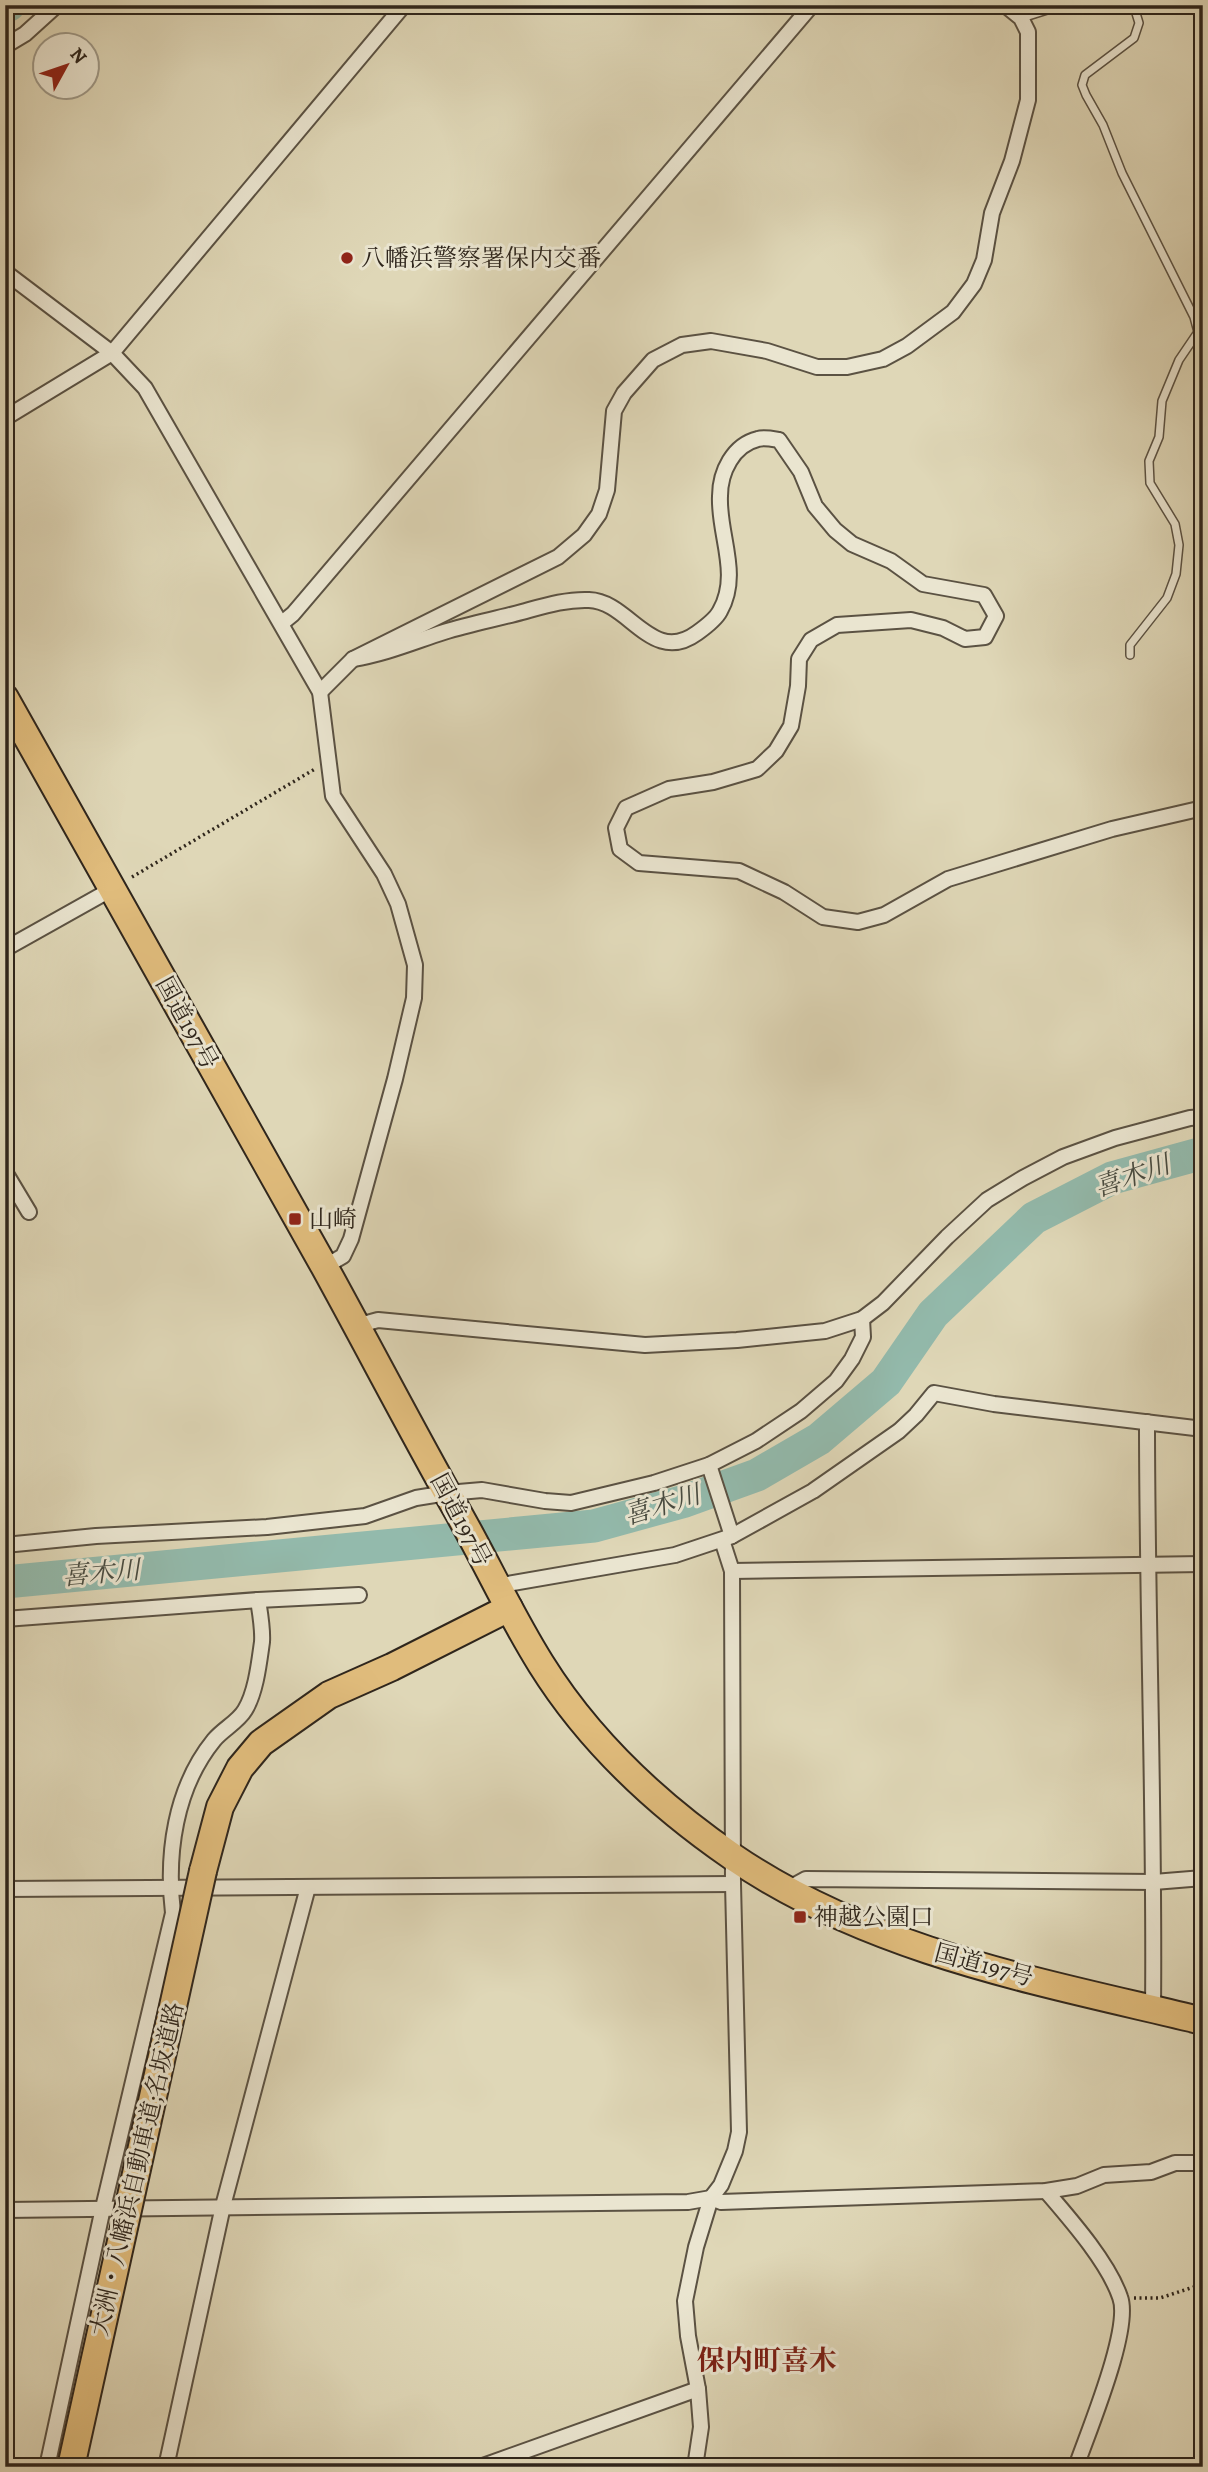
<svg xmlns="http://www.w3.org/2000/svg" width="1208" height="2472" font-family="Alegreya,'Noto Serif JP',serif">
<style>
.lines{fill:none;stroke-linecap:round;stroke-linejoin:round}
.river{stroke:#93baac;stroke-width:33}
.lane-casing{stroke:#5b5243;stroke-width:10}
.street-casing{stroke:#5b5243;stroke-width:18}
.highway-casing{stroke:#2f261c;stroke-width:30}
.path{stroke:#2f261c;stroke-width:3.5;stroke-dasharray:2 3.5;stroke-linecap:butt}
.lane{stroke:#eae5d0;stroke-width:7}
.street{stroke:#eae5d0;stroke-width:14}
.highway{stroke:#e0bc7c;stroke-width:26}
.highway-bridge-casing{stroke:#2f261c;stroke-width:30;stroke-linecap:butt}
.highway-bridge{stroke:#e0bc7c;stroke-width:26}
.poi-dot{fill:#8f2418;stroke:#eae5d0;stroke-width:2.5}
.labels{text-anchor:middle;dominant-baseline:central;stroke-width:6;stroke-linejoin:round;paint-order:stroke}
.poi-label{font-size:24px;fill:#2f261c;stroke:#eae5d0;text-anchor:start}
.street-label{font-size:24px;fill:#2f261c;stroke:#eae5d0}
.water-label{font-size:26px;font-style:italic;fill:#484b40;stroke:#eae5d0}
.quarter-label{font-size:28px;font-weight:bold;fill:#7a1f14;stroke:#eae5d0}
</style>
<rect width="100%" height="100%" fill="#dfd7b7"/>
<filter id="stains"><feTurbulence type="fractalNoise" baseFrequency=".00286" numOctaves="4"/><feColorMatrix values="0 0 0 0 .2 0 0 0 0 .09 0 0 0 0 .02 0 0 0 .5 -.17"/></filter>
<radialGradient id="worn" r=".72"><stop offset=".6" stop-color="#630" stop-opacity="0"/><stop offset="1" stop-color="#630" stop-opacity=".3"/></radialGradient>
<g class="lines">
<g class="river">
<polyline points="5,7 9,5"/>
<polyline points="5,1582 594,1526 685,1501 757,1475 819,1439 886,1382 933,1314 1034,1218 1112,1178 1203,1153"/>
</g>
<g class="lane-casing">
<g id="lane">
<polyline points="1116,5 1135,10 1148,5"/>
<polyline points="1022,18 1063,5"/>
<polyline points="1130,655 1130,645 1167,598 1176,574 1179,545 1175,524 1150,483 1149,461 1159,437 1162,401 1179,360 1198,332 1194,317 1122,173 1103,125 1086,95 1082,85 1085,75 1134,38 1139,23 1135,10"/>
</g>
</g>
<g class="street-casing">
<g id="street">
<polyline points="5,46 25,34 57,5"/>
<polyline points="5,272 112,353 145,388 320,692 333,796 384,874 398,904 415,965 414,998 395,1079 351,1239 343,1256 324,1267"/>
<polyline points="5,418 112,353 404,5"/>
<polyline points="282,623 293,614 812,5"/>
<path d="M353 659C385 654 413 642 444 632 470 624 496 619 522 612 544 606 566 599 589 600 629 601 652 666 697 633 704 628 716 619 720 611 741 574 718 534 720 496 720 472 733 445 758 439 764 437 773 439 779 440L801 472 815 506 835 530 852 544 891 561 923 584 984 595 996 616 985 637 965 639 943 628 911 620 837 625 811 640 799 659 798 686 791 726 776 751 757 769 713 782 669 789 626 808 616 828 620 849 639 863 739 871 784 892 823 917 858 922 884 915 948 879 1112 829 1203 808"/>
<polyline points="320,692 353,659 558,557 584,535 599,514 607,490 614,411 624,393 653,360 682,345 711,341 767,351 817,367 847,367 883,359 907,346 953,312 974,284 984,260 992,213 1012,161 1028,100 1028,32 1021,18 1005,5"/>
<polyline points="5,949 112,889"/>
<polyline points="5,1172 29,1212"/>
<polyline points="356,1326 378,1320 645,1345 737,1340 825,1331 862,1319 883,1303 947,1237 987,1200 1023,1178 1063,1157 1115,1138 1190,1118 1203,1117"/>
<path d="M1147 1422C1147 1618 1155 1813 1153 2009"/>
<polyline points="709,1465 732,1536"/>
<polyline points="5,1545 96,1536 267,1527 365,1516 416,1498 447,1493 482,1490 545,1501 571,1503 654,1483 709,1465 756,1441 801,1411 836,1381 852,1359 863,1337 862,1319"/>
<polyline points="732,1571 1203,1564"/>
<polyline points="496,1586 675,1555 732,1536 813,1491 899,1431 916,1415 934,1393 994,1404 1203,1429"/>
<polyline points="5,1619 258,1600 359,1595"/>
<polyline points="5,1889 733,1884"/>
<polyline points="786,1890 806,1879 1154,1882 1203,1878"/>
<path d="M1046 2191C1070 2219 1108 2262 1120 2297 1132 2328 1088 2432 1076 2467"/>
<polyline points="5,2210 688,2202 711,2198 721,2202 1046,2191 1077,2186 1104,2175 1151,2172 1175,2163 1203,2163"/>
<path d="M47 2467 103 2208 173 1913C166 1854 175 1788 214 1740 223 1729 238 1722 245 1710 256 1692 259 1663 262 1642 263 1629 260 1613 258 1600"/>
<polyline points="166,2467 223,2206 308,1887"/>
<polyline points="480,2467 698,2389"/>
<polyline points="695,2467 701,2427 698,2389 688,2336 685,2301 696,2247 711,2198 721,2185 735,2151 739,2132 733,1884 732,1571 722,1540"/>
</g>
</g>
<g class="highway-casing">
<g id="highway">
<path d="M5 698C111 887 218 1076 324 1266 368 1346 410 1427 455 1507 485 1559 509 1613 541 1664 589 1741 659 1806 733 1857 872 1952 1042 1982 1203 2021"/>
<polyline points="203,1871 220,1807 240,1768 261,1743 329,1695 392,1667 509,1608"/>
</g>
</g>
<g class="path">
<polyline points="132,877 315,769"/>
<polyline points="1134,2298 1160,2298 1203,2284"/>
</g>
<use href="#lane" class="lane"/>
<use href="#street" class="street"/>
<use href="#highway" class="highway"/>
<g class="highway-bridge-casing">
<polyline id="highway-bridge" points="71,2467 203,1871"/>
</g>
<use href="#highway-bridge" class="highway-bridge"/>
</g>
<g class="poi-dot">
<circle cx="347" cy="258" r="7"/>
<rect x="288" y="1212" width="14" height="14" rx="3.5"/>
<rect x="793" y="1910" width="14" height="14" rx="3.5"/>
</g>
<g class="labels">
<g class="poi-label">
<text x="361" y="258">八幡浜警察署保内交番</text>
<text x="309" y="1219">山崎</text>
<text x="814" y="1917">神越公園口</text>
</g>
<g class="street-label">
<text transform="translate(187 1023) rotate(61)">国道197号</text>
<text transform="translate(461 1520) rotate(62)">国道197号</text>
<text transform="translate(984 1965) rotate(15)">国道197号</text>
<text transform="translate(137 2169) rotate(-77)">大洲・八幡浜自動車道;名坂道路</text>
</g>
<g class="water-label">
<text transform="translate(1132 1176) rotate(-19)">喜木川</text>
<text transform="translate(662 1505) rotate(-17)">喜木川</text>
<text transform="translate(101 1573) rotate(-5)">喜木川</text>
</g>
<g class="quarter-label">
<text x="767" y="2361">保内町喜木</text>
</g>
</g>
<rect width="1208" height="2472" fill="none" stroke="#dfd7b7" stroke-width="28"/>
<rect x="7" y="7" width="1194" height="2458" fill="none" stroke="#2f261c" stroke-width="3.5"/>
<rect x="14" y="14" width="1180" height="2444" fill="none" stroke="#2f261c" stroke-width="2"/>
<g transform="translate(66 66) rotate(50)"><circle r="33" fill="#eae5d0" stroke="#9f9988" stroke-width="2"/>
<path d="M0-5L12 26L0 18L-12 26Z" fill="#8f2418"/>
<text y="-10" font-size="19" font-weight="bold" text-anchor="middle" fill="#2f261c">N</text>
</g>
<rect width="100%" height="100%" filter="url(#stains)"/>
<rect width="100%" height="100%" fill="url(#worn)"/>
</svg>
